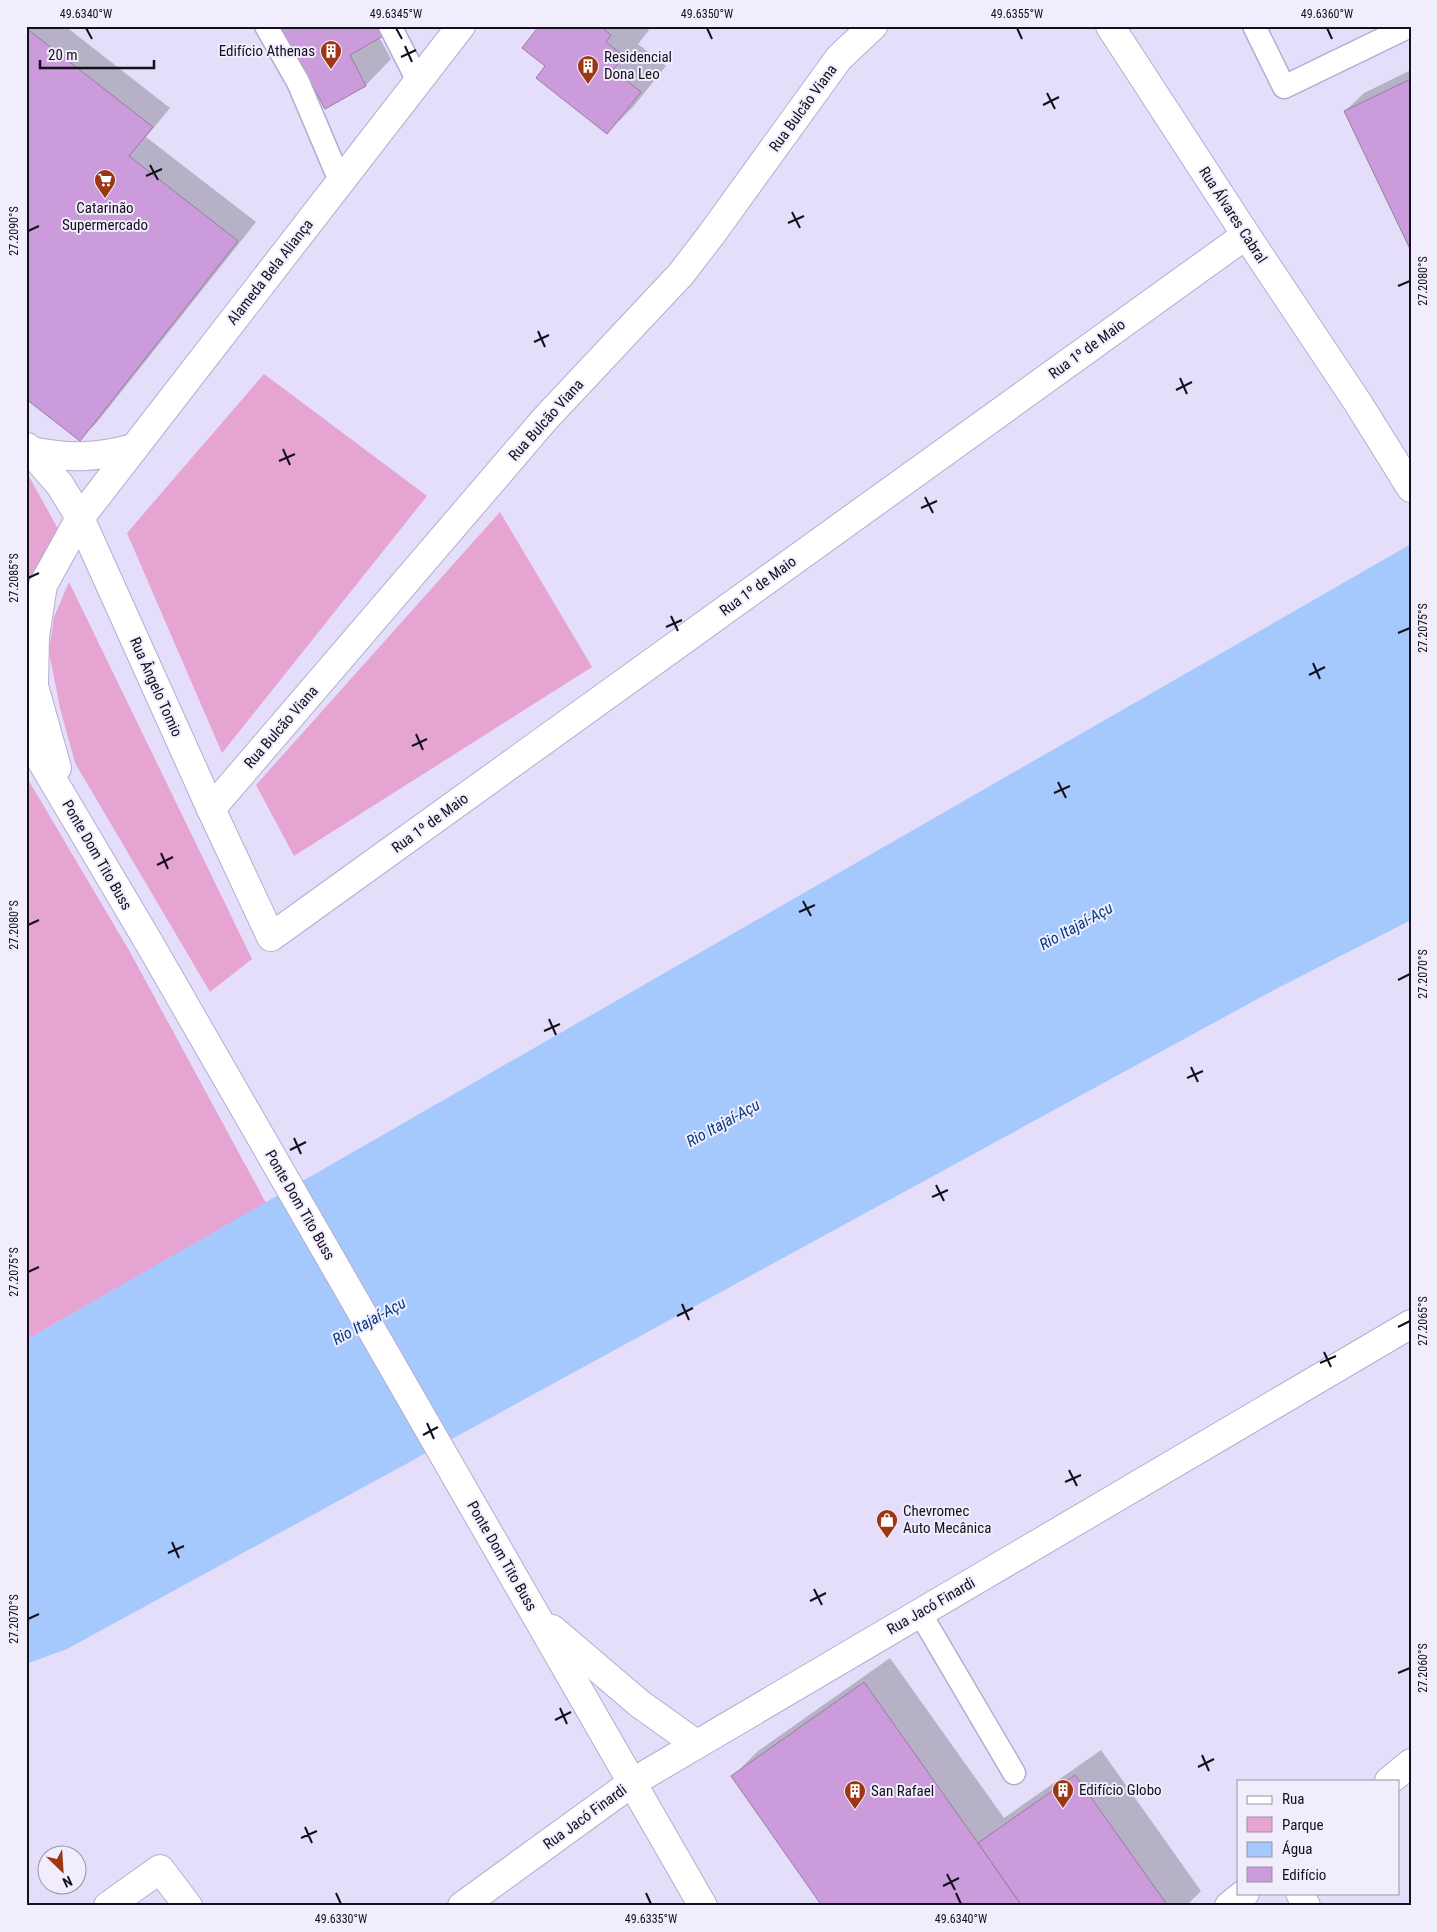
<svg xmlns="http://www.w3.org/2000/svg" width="1437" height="1932" font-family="'Roboto Condensed',sans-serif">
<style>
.green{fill:#e6a4d3}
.water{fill:#a5c9fd}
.shadow{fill:#0003}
.building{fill:#cb9bdb;stroke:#957f9c}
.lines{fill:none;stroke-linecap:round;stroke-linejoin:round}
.lane-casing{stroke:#b5accf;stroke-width:25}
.street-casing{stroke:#b5accf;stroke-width:30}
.secondary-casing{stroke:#b5accf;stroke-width:30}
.lane{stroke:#fff;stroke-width:22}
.street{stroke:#fff;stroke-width:28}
.secondary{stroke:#fff;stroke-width:28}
.ticks{fill:none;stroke:#130f1b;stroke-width:2}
.labels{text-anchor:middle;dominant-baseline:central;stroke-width:4;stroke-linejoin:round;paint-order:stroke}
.poi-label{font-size:15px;fill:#130f1b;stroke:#f1edfc;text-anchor:start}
.street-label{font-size:15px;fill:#130f1b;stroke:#f1edfc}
.water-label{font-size:16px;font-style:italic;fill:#003c84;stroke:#f1edfc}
.neatline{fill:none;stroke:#130f1b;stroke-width:2}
.ticks-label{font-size:12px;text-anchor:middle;fill:#130f1b}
</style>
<rect width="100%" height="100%" fill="#e5defb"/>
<g class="green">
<polygon points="264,374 427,496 222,753 127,533"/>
<polygon points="26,471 58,529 38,575 30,724 26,717"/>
<polygon points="500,512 592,667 294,856 256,785"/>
<polygon points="69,582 252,959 210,992 75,763 60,708 49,652 54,617"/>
<polygon points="26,776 130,952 266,1203 26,1340"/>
</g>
<polygon class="water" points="1411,544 1411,920 1274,990 67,1649 26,1664 26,1340"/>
<g class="shadow">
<polygon points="26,26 65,26 170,108 146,137 256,222 98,421 80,440 26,398"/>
<polygon points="282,26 379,37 391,59 366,85 326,107"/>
<polygon points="541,26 644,26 649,30 638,44 666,66 633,107 607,133 547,66"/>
<polygon points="1411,70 1411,248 1345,111 1364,93"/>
<polygon points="890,1658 1004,1818 1101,1750 1201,1891 1186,1906 824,1906 733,1776 758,1751"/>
</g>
<g class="building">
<polygon points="280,26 380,26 385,35 350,55 366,86 325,109"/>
<polygon points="539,26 600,26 611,35 606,42 624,56 613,70 641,92 607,134 536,78 545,66 522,48"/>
<polygon points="26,28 153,127 129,156 238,241 80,441 26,399"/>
<polygon points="1411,79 1411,251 1344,111"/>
<polygon points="864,1682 978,1843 1022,1906 822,1906 731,1776"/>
<polygon points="1075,1775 1168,1906 1022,1906 978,1843"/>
</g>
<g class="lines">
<g class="lane-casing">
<g id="lane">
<polyline points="266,26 298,82 340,181"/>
<polyline points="390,26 418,81"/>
<polyline points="1254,26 1284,87 1410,26"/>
<polyline points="920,1613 1014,1773"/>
</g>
</g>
<g class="street-casing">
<g id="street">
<polyline points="1110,26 1246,235 1358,403 1411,488"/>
<polyline points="80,518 211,809 271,937 1246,235"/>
<polyline points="211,809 545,419 681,274 711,235 839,58 873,26"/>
<polyline points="1300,1893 1306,1906"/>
<polyline points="108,1906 160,1869 188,1906"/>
<polyline points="462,1906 633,1782"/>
</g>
</g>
<g class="secondary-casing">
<g id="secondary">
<polyline points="27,447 60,485 80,518"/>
<path d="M31 451C71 459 95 458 134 448"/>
<polyline points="26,735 148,941 703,1906"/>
<polyline points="57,768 34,686 35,636 43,585 80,518 461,26"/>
<polyline points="552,1629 640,1704 696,1744"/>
<polyline points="1389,1781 1411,1763"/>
<polyline points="633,1782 1411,1324"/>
<polyline points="1229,1906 1245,1893"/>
</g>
</g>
<use href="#lane" class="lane"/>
<use href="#street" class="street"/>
<use href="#secondary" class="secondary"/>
</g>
<path class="ticks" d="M86 28 92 39M396 28 402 39M707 28 712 39M1017 28 1022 39M1327 28 1332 39M405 46 412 62M401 57 416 50M1047 93 1055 109M1043 105 1059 97M150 165 158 180M146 176 162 169M792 212 800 228M788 223 804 216M28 231 39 226M1398 286 1410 281M538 331 545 347M534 342 549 335M1180 378 1187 394M1176 390 1192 382M283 449 290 465M279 461 295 454M925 497 933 513M921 508 937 501M28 578 39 573M671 616 678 631M666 627 682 620M1398 633 1410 628M1313 663 1320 679M1309 675 1325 667M416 734 423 750M412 746 427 739M1058 782 1066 798M1054 793 1070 786M161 853 168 869M157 865 173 857M803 901 811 916M799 912 815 905M28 925 39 920M1398 980 1410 974M549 1019 556 1035M544 1031 560 1024M1191 1067 1198 1082M1187 1078 1203 1071M294 1138 301 1154M290 1150 306 1142M936 1185 944 1201M932 1197 948 1190M28 1272 39 1267M682 1304 689 1320M677 1316 693 1308M1398 1327 1410 1321M1324 1352 1331 1367M1320 1363 1336 1356M427 1423 434 1439M423 1435 438 1427M1069 1470 1077 1486M1065 1482 1081 1475M172 1542 179 1558M168 1553 184 1546M814 1589 822 1605M810 1601 826 1593M28 1619 39 1614M1398 1673 1410 1668M560 1708 567 1724M555 1720 571 1712M1202 1755 1209 1771M1198 1767 1214 1759M305 1827 312 1843M301 1838 317 1831M947 1874 955 1890M943 1886 959 1878M336 1893 341 1904M646 1893 651 1904M956 1893 961 1904"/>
<defs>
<g id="building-pin" transform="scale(1.125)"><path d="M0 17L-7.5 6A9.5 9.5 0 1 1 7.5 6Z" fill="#9d3612" stroke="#f1edfc"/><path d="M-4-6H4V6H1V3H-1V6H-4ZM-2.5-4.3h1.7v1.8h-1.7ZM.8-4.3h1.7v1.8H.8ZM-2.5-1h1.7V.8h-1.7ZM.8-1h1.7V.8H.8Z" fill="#fff"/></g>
<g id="supermarket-pin" transform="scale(1.125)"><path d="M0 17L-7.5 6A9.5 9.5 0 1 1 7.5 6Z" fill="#9d3612" stroke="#f1edfc"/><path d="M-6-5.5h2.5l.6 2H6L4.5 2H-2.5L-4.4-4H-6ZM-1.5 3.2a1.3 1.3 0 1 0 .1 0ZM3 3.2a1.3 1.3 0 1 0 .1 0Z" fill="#fff"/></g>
<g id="shop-pin" transform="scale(1.125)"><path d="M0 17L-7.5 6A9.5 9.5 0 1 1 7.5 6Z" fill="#9d3612" stroke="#f1edfc"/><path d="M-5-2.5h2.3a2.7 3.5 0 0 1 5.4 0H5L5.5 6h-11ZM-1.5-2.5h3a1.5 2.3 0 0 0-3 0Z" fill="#fff"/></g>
</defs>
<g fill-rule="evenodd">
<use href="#building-pin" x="331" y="51"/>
<use href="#building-pin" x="588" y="66"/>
<use href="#supermarket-pin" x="105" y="180"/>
<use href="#shop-pin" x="887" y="1520"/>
<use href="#building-pin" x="1063" y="1790"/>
<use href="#building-pin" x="855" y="1791"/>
</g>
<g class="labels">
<g class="poi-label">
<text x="315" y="51" text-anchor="end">Edifício Athenas</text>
<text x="604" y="57">Residencial<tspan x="604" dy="17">Dona Leo</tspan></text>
<text x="105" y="208" text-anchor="middle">Catarinão<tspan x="105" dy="17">Supermercado</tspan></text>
<text x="903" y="1511">Chevromec<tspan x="903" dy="17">Auto Mecânica</tspan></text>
<text x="1079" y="1790">Edifício Globo</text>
<text x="871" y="1791">San Rafael</text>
</g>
<g class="street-label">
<text transform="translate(803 108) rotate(-54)">Rua Bulcão Viana</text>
<text transform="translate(1233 215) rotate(57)">Rua Álvares Cabral</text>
<text transform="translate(270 272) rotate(-52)">Alameda Bela Aliança</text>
<text transform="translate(1087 349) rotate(-36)">Rua 1º de Maio</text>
<text transform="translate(546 420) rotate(-48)">Rua Bulcão Viana</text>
<text transform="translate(758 586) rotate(-36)">Rua 1º de Maio</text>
<text transform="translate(156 687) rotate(66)">Rua Ângelo Tomio</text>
<text transform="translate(281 727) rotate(-49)">Rua Bulcão Viana</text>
<text transform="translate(430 823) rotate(-36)">Rua 1º de Maio</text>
<text transform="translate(97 855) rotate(60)">Ponte Dom Tito Buss</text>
<text transform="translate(300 1205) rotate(60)">Ponte Dom Tito Buss</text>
<text transform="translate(502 1556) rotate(60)">Ponte Dom Tito Buss</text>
<text transform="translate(931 1606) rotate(-30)">Rua Jacó Finardi</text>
<text transform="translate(585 1817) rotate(-36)">Rua Jacó Finardi</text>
</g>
<g class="water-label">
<text transform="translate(1076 926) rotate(-29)">Rio Itajaí-Açu</text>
<text transform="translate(723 1123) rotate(-29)">Rio Itajaí-Açu</text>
<text transform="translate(369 1321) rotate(-29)">Rio Itajaí-Açu</text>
</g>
</g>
<rect width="1437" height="1932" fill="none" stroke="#f1edfc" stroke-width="55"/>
<rect x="1237" y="1780" width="162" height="115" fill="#f1edfc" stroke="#9894a2"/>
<rect x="1247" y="1796" width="25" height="8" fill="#ffffff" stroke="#9894a2"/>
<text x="1282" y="1804" font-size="15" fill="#130f1b">Rua</text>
<rect x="1247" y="1817" width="25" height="15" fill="#e6a4d3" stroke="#9894a2"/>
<text x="1282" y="1830" font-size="15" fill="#130f1b">Parque</text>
<rect x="1247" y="1842" width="25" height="15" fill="#a5c9fd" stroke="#9894a2"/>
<text x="1282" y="1854" font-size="15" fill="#130f1b">Água</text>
<rect x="1247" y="1867" width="25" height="15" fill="#cb9bdb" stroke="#9894a2"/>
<text x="1282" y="1880" font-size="15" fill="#130f1b">Edifício</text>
<g transform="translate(62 1870) rotate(155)"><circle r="24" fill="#f1edfc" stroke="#9894a2"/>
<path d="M0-4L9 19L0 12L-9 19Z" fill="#9d3612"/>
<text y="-8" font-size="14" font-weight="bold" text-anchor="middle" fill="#130f1b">N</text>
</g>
<path d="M40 60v8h114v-8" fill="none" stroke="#130f1b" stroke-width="2.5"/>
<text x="48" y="60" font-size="15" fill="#130f1b" stroke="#f1edfc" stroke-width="4" paint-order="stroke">20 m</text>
<rect x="28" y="28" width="1382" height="1876" class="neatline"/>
<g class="ticks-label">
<text x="86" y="18">49.6340°W</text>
<text x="396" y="18">49.6345°W</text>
<text x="707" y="18">49.6350°W</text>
<text x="1017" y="18">49.6355°W</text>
<text x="1327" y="18">49.6360°W</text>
<text transform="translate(14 231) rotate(-90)" y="4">27.2090°S</text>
<text transform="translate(1423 281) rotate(-90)" y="4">27.2080°S</text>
<text transform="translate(14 578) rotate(-90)" y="4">27.2085°S</text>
<text transform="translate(1423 628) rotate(-90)" y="4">27.2075°S</text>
<text transform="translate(14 925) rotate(-90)" y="4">27.2080°S</text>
<text transform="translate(1423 974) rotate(-90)" y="4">27.2070°S</text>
<text transform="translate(14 1272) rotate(-90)" y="4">27.2075°S</text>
<text transform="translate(1423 1321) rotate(-90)" y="4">27.2065°S</text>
<text transform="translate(14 1619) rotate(-90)" y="4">27.2070°S</text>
<text transform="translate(1423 1668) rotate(-90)" y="4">27.2060°S</text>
<text x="341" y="1923">49.6330°W</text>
<text x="651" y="1923">49.6335°W</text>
<text x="961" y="1923">49.6340°W</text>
</g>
</svg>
